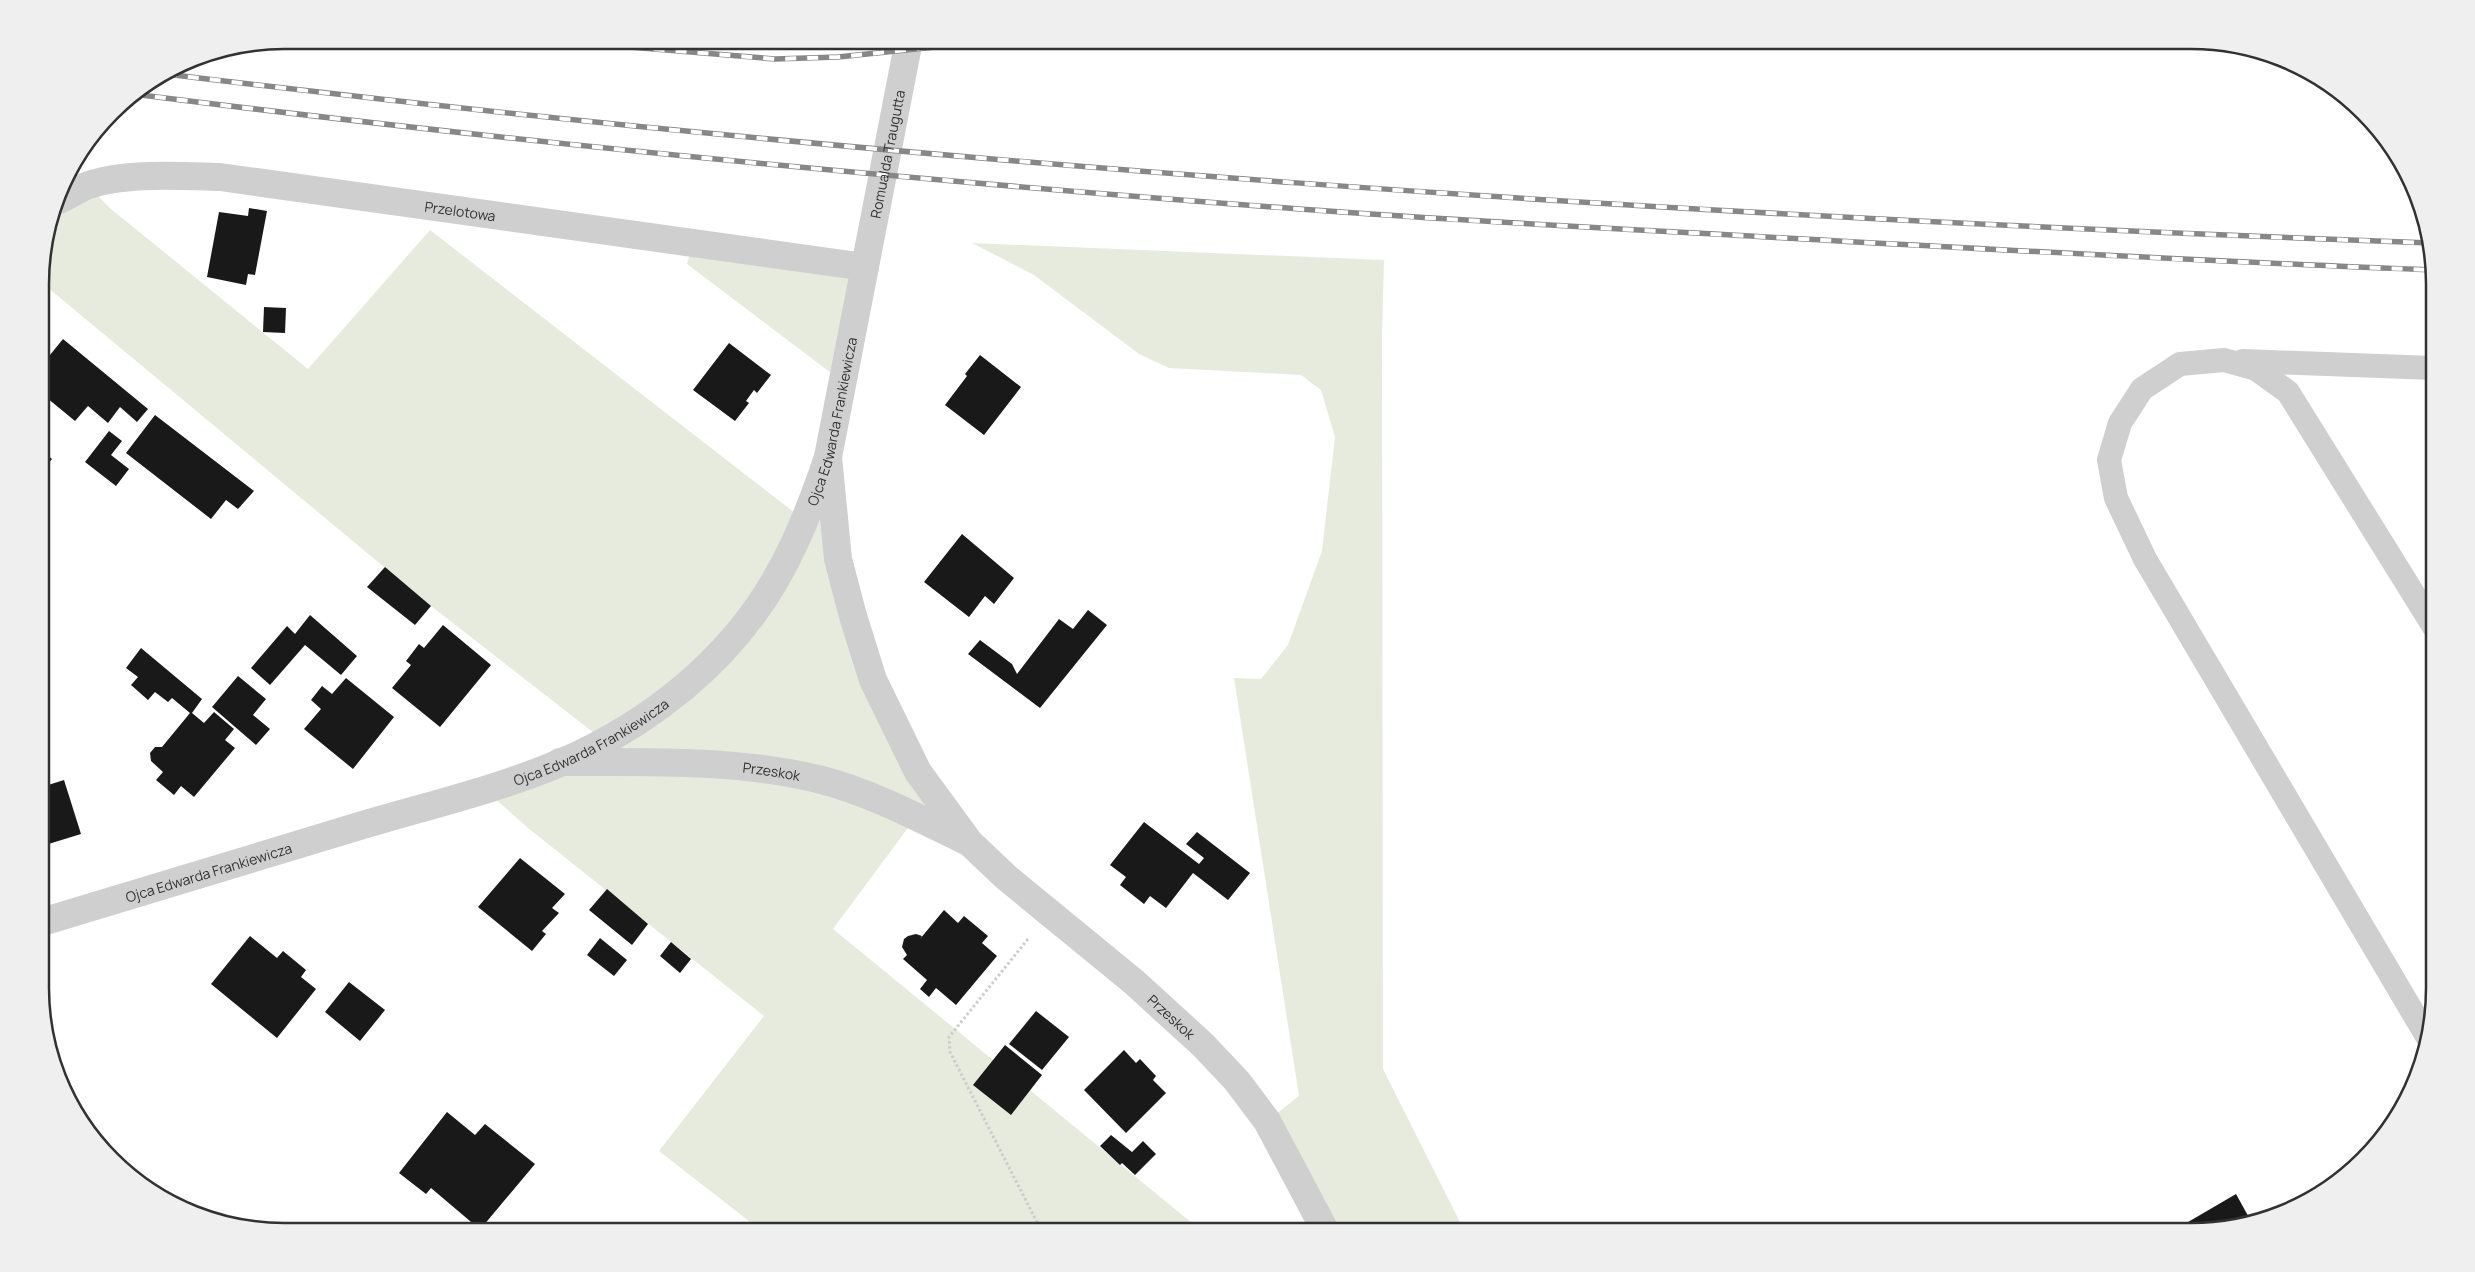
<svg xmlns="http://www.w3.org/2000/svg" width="2475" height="1272" font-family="Manrope,sans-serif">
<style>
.green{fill:#e7ebde}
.building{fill:#191919}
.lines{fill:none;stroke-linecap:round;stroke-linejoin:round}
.path{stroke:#ccc;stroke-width:3;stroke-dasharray:2.5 2.5;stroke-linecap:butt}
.service{stroke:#cfcfcf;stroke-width:24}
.minor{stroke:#cfcfcf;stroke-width:28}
.tertiary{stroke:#cfcfcf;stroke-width:28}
.rail-casing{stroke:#878787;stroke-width:5.5}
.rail{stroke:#fff;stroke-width:4;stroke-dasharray:11;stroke-linecap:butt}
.labels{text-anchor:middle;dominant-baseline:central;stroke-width:5;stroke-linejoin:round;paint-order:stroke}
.street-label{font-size:14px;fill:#323232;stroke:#fff}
.rim{fill:none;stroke:#323232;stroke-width:2.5}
</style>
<rect width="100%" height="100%" fill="#fff"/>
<g class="green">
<polygon points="88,186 111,209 308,369 430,230 804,520 828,457 853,616 943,806 916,817 833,929 1203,1232 763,1232 659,1151 764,1016 528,828 484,789 603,740 431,606 41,282 41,267 59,200"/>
<polygon points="693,243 865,267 843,382 687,264"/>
<polygon points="972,243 1384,260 1382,337 1383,1069 1465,1232 1326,1232 1267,1121 1299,1096 1234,678 1261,679 1288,645 1322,551 1335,437 1321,390 1301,375 1169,368 1139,354 1034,275"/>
</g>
<g class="building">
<polygon points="249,208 267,211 255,275 248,274 246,285 207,277 219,212 248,216"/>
<polygon points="264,307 286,308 285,333 263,332"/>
<polygon points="63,339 148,409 137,422 120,407 108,423 88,406 75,421 41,393 41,366"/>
<polygon points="729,343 771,375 757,393 754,390 746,401 749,403 735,421 693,390"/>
<polygon points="980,355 1021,387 984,435 945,405 967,376 965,374"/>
<polygon points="155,415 254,491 238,509 226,500 211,519 126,453"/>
<polygon points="109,431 122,441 111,455 129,469 116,486 85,462"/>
<polygon points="41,450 52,459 41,472"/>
<polygon points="962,534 1014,578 994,604 985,596 969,617 924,582"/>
<polygon points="385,567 431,606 415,625 367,587"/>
<polygon points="1088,610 1107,625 1040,708 968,654 980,640 1012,664 1017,674 1059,619 1073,629"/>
<polygon points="310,615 357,656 341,675 305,645 270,685 251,668 287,626 295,634"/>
<polygon points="443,625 491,665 440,727 392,688 411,665 406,661 419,644 424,648"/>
<polygon points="141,648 202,699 192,713 204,723 214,712 234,729 225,740 235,748 194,797 181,786 174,795 156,780 163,772 151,761 150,753 155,747 162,747 190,713 172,698 168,702 155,692 148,700 131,685 138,677 126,668"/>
<polygon points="238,676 266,699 253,715 270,729 256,745 212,707"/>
<polygon points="346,678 394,717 353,769 304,729 321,709 311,700 322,686 332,694"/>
<polygon points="64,780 81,834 42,846 42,787"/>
<polygon points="1144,822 1199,864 1204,858 1186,844 1197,832 1250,873 1228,900 1193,873 1166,908 1150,896 1144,904 1120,885 1126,877 1110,865"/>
<polygon points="520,858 565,894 552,908 559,913 542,931 546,934 532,951 478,907"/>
<polygon points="607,889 648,924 632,945 589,910"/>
<polygon points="944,910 958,923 964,916 988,936 982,943 997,956 956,1005 936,988 929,997 920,989 927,980 903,959 907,955 902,947 904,939 908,936 916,934 922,936 920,939"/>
<polygon points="250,936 277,958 283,951 306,970 301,977 316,989 277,1038 211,984"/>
<polygon points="600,938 627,960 614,976 587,955"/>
<polygon points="671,942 691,959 680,973 660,956"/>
<polygon points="349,982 385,1010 360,1041 325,1012"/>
<polygon points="1036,1011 1069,1037 1042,1070 1009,1044"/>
<polygon points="1005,1045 1042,1075 1011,1115 973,1085"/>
<polygon points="1124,1050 1136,1063 1140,1059 1156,1076 1153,1080 1166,1093 1126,1133 1084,1090"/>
<polygon points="447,1112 475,1135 485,1124 535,1164 478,1232 473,1232 477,1227 431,1188 426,1194 399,1173"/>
<polygon points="1111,1135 1132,1152 1143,1141 1156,1154 1135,1175 1122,1163 1120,1165 1100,1146"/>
<polygon points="2236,1194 2252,1223 2207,1231 2171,1232"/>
</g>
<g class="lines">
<polyline class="path" points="1028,939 949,1037 950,1052 1042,1232"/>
<g class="service">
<polyline points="2243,361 2433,368"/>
<polyline points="2428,1038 2145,559 2116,498 2109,460 2120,423 2142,389 2180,364 2224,360 2256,369 2288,392 2434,627"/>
</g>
<g class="minor">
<path id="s1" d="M59 200C68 196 77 190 86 186 123 172 181 176 220 177L865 267"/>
<path id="s2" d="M828 457 838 559 853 616 873 680 918 772 970 843 1007 878 1134 982 1203 1045 1237 1081 1267 1121 1326 1232"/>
<path id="s3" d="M560 762C648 762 733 759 818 779 870 792 919 818 966 841"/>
</g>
<path class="tertiary" id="s4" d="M42 922C150 890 258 857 366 824 431 805 498 789 560 763 648 725 729 662 777 577 799 539 814 499 828 457L909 40"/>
<g class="rail-casing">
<g id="rail">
<polyline points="544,40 775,59 838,57 1003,40"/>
<path d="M166 74C918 166 1674 216 2431 243"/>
<path d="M133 94C521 143 909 180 1299 209 1460 221 1623 229 1785 238 2001 250 2217 262 2433 270"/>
</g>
</g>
<use href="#rail" class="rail"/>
</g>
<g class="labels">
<g class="street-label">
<text stroke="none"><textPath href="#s4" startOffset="1272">Romualda Traugutta</textPath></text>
<text stroke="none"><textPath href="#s1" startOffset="408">Przelotowa</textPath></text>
<text stroke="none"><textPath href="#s4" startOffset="999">Ojca Edwarda Frankiewicza</textPath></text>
<text stroke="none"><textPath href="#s4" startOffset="579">Ojca Edwarda Frankiewicza</textPath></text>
<text stroke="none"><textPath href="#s3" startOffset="212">Przeskok</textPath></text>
<text stroke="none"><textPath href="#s4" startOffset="174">Ojca Edwarda Frankiewicza</textPath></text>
<text stroke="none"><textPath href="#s2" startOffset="685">Przeskok</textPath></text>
</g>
</g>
<path d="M0 0H2475V1272H0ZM284 49H2191A235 235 0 0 1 2426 284V988A235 235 0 0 1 2191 1223H284A235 235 0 0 1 49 988V284A235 235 0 0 1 284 49Z" fill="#efefef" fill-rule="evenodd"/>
<path class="rim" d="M284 49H2191A235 235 0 0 1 2426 284V988A235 235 0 0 1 2191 1223H284A235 235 0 0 1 49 988V284A235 235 0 0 1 284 49Z"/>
</svg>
